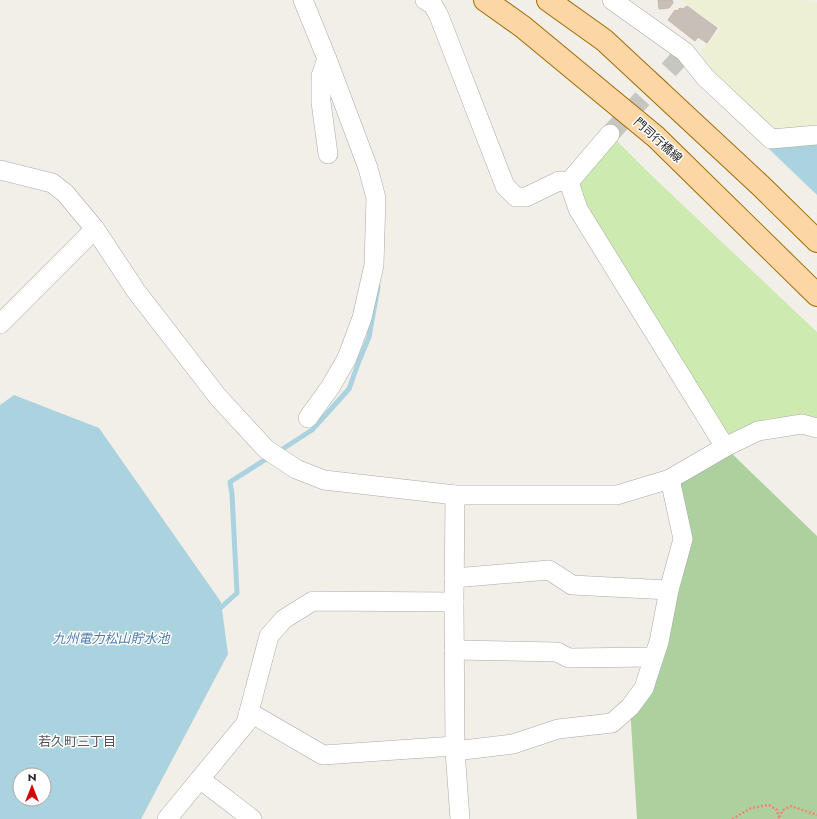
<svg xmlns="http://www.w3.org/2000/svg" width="817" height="819" font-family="Jost,'Noto Sans JP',sans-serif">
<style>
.farmland{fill:#eef0d5}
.grass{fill:#cdebb0}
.forest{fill:#add19e}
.water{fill:#aad3df;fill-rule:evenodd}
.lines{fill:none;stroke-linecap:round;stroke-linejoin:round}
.stream{stroke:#aad3df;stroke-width:5}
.building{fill:#c7bfb8;stroke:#c4b6ab}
.minor-tunnel{stroke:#c8c6c1;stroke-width:19;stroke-dasharray:19 10;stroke-linecap:butt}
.minor-casing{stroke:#a9a9a9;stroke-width:20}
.primary-casing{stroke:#a06b00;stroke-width:24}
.path{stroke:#fa8072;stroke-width:2.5;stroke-dasharray:2 2;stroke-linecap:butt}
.minor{stroke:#fff;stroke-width:19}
.primary{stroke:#fcd6a4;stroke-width:22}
.labels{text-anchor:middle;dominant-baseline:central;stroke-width:3;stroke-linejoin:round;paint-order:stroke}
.street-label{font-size:12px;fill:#222;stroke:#fff}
.water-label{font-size:13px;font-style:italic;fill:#4a7aab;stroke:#fff}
.neighbourhood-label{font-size:13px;fill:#555;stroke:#fff}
</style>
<rect width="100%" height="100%" fill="#f2efe9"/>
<polygon class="farmland" points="681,0 803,0 817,3 817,128 782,132 771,127 712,78 701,51 721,29"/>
<polygon class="grass" points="614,138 650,174 817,332 817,422 801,417 766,419 725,437 581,213 576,182"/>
<polygon class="forest" points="725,447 817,536 817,819 637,819 630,707 683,539 670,479"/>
<g class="water">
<polygon points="817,143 817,195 768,148"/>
<path d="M14 395 99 428 221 602 228 654 141 819H0V405ZM20 775H44V799H20Z"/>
</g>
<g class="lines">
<g class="stream">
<polyline points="278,452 312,430 349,389 359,361 369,337 378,287"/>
<polyline points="217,611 237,593 232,494 230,482 271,456"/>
</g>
</g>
<g class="building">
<polygon points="658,0 672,0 673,3 669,8 659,9"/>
<polygon points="687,6 717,28 707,43 698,37 695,41 668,20 675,10 677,11 680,8 683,9"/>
</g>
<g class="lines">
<polyline class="minor-tunnel" points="610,134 685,52"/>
<g class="minor-casing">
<g id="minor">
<polyline points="303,0 327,59 368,168 376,198 374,265 362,318 347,358 331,386 308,418"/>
<polyline points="425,0 433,5 439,16 505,186 516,197 526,197 559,181 569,182"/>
<polyline points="612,0 685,52 705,77 771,139 817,135"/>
<polyline points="327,59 321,76 321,102 328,154"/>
<polyline points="0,170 52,183 65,193 95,229 136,291 218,397 266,449 296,469 324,480 455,495 617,495 670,479 725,447 758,431 802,424 817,428"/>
<polyline points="569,182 578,209 725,447"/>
<polyline points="569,182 610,134"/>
<polyline points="0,324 95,229"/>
<polyline points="455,495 454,602 455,751 460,819"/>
<polyline points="454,578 549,570 572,585 669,590"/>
<polyline points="454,650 557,652 569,658 654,657"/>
<polyline points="249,712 323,755 455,746"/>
<polyline points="455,751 513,744 558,729 612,723 630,707 644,688 654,657 659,642 669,590 683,539 670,479"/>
<polyline points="200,779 252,819"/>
<polyline points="167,819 246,723 269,636 284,619 313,601 454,602"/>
</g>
</g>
<g class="primary-casing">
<g id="primary">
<polyline points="485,0 523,27 656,137 817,295"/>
<polyline points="548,0 604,40 761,186 817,241"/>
</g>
</g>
<g class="path">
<polyline points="779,817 783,810 791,806 817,815"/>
<polyline points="732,819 751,808 769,805 777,810 779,818"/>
</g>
<use href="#minor" class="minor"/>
<use href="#primary" class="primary"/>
</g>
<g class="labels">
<g class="street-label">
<text transform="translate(658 140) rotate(42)">門司行橋線</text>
</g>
<g class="water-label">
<text x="111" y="638">九州電力松山貯水池</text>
</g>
<g class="neighbourhood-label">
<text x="77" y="741">若久町三丁目</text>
</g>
</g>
<g transform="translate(32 787)"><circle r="19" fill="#ffffff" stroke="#a7a7a7"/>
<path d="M0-3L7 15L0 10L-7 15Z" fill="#d40000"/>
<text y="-6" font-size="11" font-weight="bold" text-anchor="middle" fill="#222222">N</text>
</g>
</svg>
